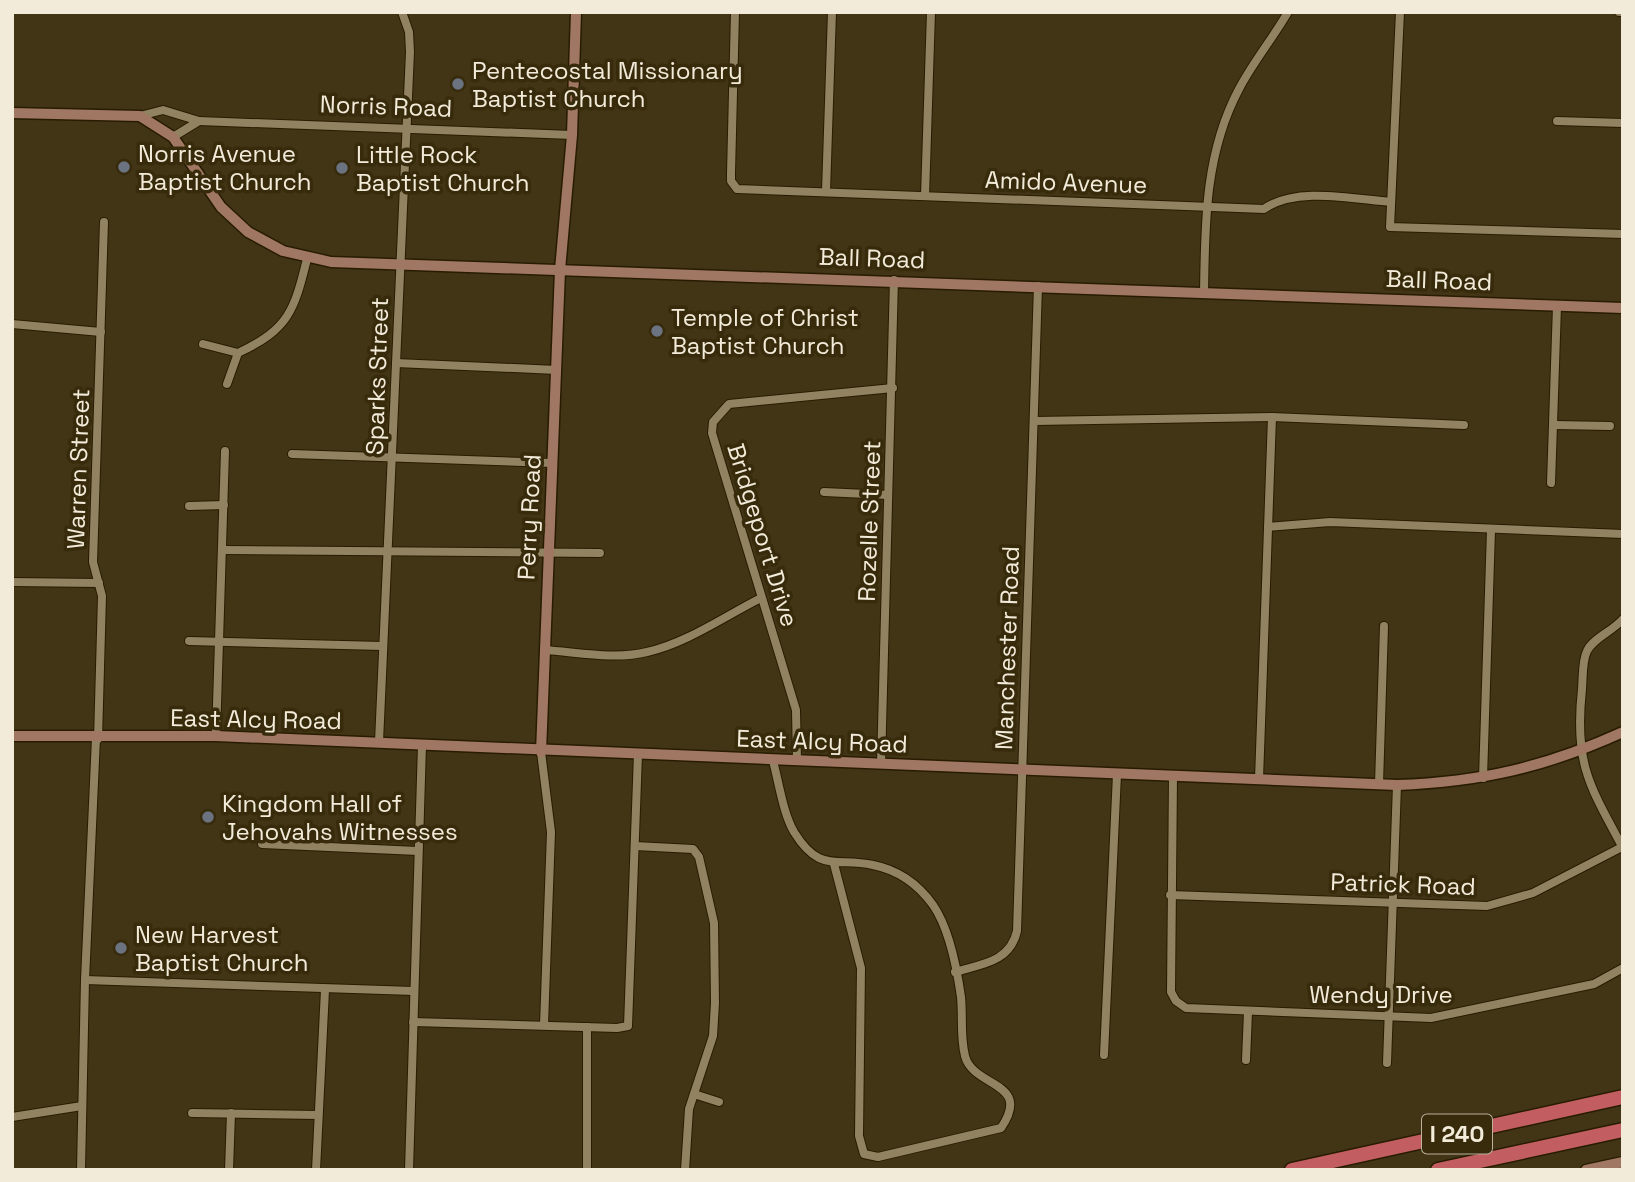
<svg xmlns="http://www.w3.org/2000/svg" width="1635" height="1182" font-family="'Space Grotesk',sans-serif">
<style>
.lines{fill:none;stroke-linecap:round;stroke-linejoin:round}
.street-casing{stroke:#281c00;stroke-width:10}
.secondary-casing{stroke:#281c00;stroke-width:13}
.highway-casing{stroke:#281c00;stroke-width:17}
.street{stroke:#918262;stroke-width:8}
.secondary{stroke:#a07762;stroke-width:10}
.highway{stroke:#c25e61;stroke-width:14}
.worship-dot{fill:#6b7280;stroke:#372b0c;stroke-width:2.5}
.labels{text-anchor:middle;dominant-baseline:central;stroke-width:7;stroke-linejoin:round;paint-order:stroke}
.shield{fill:#372b0c;stroke:#bbb19c;stroke-width:2}
.shield-label{font-size:23px;font-weight:bold;fill:#f3ebd9}
.poi-label{font-size:24px;fill:#f3ebd9;stroke:#372b0c;text-anchor:start}
.street-label{font-size:24px;fill:#f3ebd9;stroke:#372b0c}
</style>
<rect width="100%" height="100%" fill="#423516"/>
<g class="lines">
<g class="street-casing">
<g id="street">
<path d="M735 12 731 173V181L737 189 1264 209C1296 186 1353 199 1391 202"/>
<polyline points="1400,12 1390,227 1623,234"/>
<polyline points="1619,12 1623,12"/>
<polyline points="140,116 163,110 199,121 173,137"/>
<polyline points="199,121 572,135"/>
<polyline points="1557,121 1623,123"/>
<polyline points="826,191 832,12"/>
<polyline points="925,196 931,12"/>
<path d="M1204 293C1205 222 1205 153 1239 89 1253 62 1273 38 1288 12"/>
<polyline points="12,324 101,332"/>
<path d="M203 344 238 353C289 329 294 311 307 259"/>
<polyline points="396,363 557,370"/>
<polyline points="227,384 238,353"/>
<polyline points="1035,421 1272,417 1464,425"/>
<polyline points="1555,425 1610,426"/>
<polyline points="292,454 553,463"/>
<polyline points="1551,483 1557,306"/>
<polyline points="824,492 888,495"/>
<polyline points="189,506 224,505"/>
<polyline points="1268,527 1330,522 1623,534"/>
<polyline points="224,550 600,553"/>
<polyline points="12,582 99,583"/>
<path d="M1623 619C1613 631 1593 638 1587 651 1582 661 1583 677 1582 689 1574 763 1589 785 1623 848"/>
<polyline points="189,641 382,646"/>
<path d="M544 650C577 652 615 660 647 652 687 643 725 616 761 598"/>
<polyline points="216,736 225,451"/>
<polyline points="98,739 102,596 93,562 104,222"/>
<polyline points="379,742 410,52 409,32 402,12"/>
<polyline points="541,752 551,832 544,1025"/>
<path d="M773 761C779 783 783 813 794 832 820 874 836 857 873 865 898 870 918 884 933 905 949 928 957 969 961 997 963 1016 960 1037 965 1056 973 1088 1033 1081 1001 1128L878 1157 864 1154 859 1136 861 968 834 864"/>
<polyline points="797,761 796,710 712,433 713,422 729,404 893,388"/>
<polyline points="881,764 894,280"/>
<polyline points="1173,776 1171,992 1176,1001 1186,1008 1431,1018 1594,984 1623,968"/>
<polyline points="1483,778 1491,530"/>
<polyline points="1259,779 1272,417"/>
<polyline points="1379,784 1384,626"/>
<polyline points="262,844 418,851"/>
<polyline points="635,846 693,849 699,857 714,923 715,1003 713,1036 689,1109 685,1170"/>
<polyline points="1170,895 1487,906 1533,893 1622,847"/>
<path d="M955 972C982 964 1010 962 1017 931L1038 286"/>
<polyline points="85,980 414,991"/>
<polyline points="413,1022 617,1028 628,1026 638,754"/>
<polyline points="1104,1055 1117,774"/>
<polyline points="1246,1060 1248,1012"/>
<polyline points="1387,1063 1397,785"/>
<polyline points="694,1094 719,1102"/>
<polyline points="192,1113 318,1115"/>
<polyline points="12,1117 82,1106"/>
<polyline points="81,1170 85,980 96,738"/>
<polyline points="229,1170 231,1113"/>
<polyline points="316,1170 325,990"/>
<polyline points="409,1170 422,745"/>
<polyline points="587,1170 587,1027"/>
</g>
</g>
<g class="secondary-casing">
<g id="secondary">
<polyline points="12,113 140,116 173,137 221,207 248,232 283,251 331,262 1623,308"/>
<path d="M12 736H216L1397 785C1481 782 1546 767 1623 732"/>
<polyline points="541,752 560,270 572,135 576,12"/>
<polyline points="1586,1170 1623,1162"/>
</g>
</g>
<g class="highway-casing">
<g id="highway">
<polyline points="1292,1170 1623,1097"/>
<polyline points="1438,1170 1623,1130"/>
</g>
</g>
<use href="#street" class="street"/>
<use href="#secondary" class="secondary"/>
<use href="#highway" class="highway"/>
</g>
<g class="worship-dot">
<circle cx="458" cy="84" r="7"/>
<circle cx="124" cy="167" r="7"/>
<circle cx="342" cy="168" r="7"/>
<circle cx="657" cy="331" r="7"/>
<circle cx="208" cy="817" r="7"/>
<circle cx="121" cy="948" r="7"/>
</g>
<g class="labels">
<rect class="shield" x="1422" y="1114.5" width="70" height="39" rx="5"/>
<g class="shield-label">
<text x="1457" y="1134">I 240</text>
</g>
<g class="poi-label">
<text x="472" y="70">Pentecostal Missionary<tspan x="472" dy="28">Baptist Church</tspan></text>
<text x="138" y="153">Norris Avenue<tspan x="138" dy="28">Baptist Church</tspan></text>
<text x="356" y="154">Little Rock<tspan x="356" dy="28">Baptist Church</tspan></text>
<text x="671" y="317">Temple of Christ<tspan x="671" dy="28">Baptist Church</tspan></text>
<text x="222" y="803">Kingdom Hall of<tspan x="222" dy="28">Jehovahs Witnesses</tspan></text>
<text x="135" y="934">New Harvest<tspan x="135" dy="28">Baptist Church</tspan></text>
</g>
<g class="street-label">
<text transform="translate(386 106) rotate(2)">Norris Road</text>
<text transform="translate(1066 182) rotate(2)">Amido Avenue</text>
<text transform="translate(872 258) rotate(2)">Ball Road</text>
<text transform="translate(1439 280) rotate(2)">Ball Road</text>
<text transform="translate(377 376) rotate(-88)">Sparks Street</text>
<text transform="translate(78 469) rotate(-88)">Warren Street</text>
<text transform="translate(529 517) rotate(-87)">Perry Road</text>
<text transform="translate(869 521) rotate(-88)">Rozelle Street</text>
<text transform="translate(763 535) rotate(73)">Bridgeport Drive</text>
<text transform="translate(1007 648) rotate(-88)">Manchester Road</text>
<text transform="translate(256 719) rotate(1)">East Alcy Road</text>
<text transform="translate(822 741) rotate(2)">East Alcy Road</text>
<text transform="translate(1403 884) rotate(2)">Patrick Road</text>
<text x="1381" y="994">Wendy Drive</text>
</g>
</g>
<rect width="1635" height="1182" fill="none" stroke="#f3ebd9" stroke-width="28"/>
</svg>
